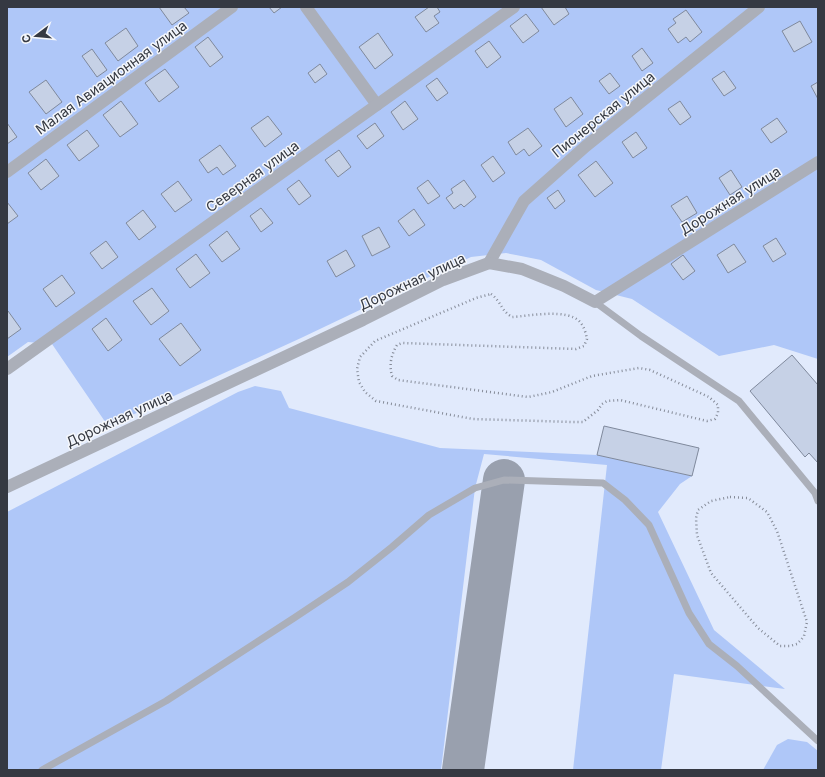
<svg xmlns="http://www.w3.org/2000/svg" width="825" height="777" font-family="Inter,sans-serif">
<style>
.green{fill:#afc7f8}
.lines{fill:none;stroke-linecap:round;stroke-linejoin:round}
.taxiway{stroke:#99a0ae;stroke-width:42}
.building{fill:#c6d1e6;stroke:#7f899c}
.path{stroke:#868c99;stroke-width:2.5;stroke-dasharray:1 3;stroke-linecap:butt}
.lane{stroke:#abafb9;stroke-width:7}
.street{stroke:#abafb9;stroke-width:12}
.labels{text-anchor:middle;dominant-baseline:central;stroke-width:3;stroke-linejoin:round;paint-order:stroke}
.street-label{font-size:14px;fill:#353942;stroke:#f5f7fb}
</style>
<rect width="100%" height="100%" fill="#e1eafc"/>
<g class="green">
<polygon points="7,7 818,7 818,359 774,345 719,356 632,299 596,290 541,260 506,253 471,257 301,338 108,426 52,344 28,342 7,357"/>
<polygon points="255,386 281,391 289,408 440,448 597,455 692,476 680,484 658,512 714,630 785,689 674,674 661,770 573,770 607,465 484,454 475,488 441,770 7,770 7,512 238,392"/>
<polygon points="788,739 807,742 818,751 818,770 763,770 777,745"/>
</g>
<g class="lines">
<polyline class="taxiway" points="463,770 504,480"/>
</g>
<g class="building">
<polygon points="159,7 184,7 189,13 172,25"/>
<polygon points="269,7 282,7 274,13"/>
<polygon points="429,7 437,7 440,12 434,16 439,23 426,32 415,17"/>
<polygon points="541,7 565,7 569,14 554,25"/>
<polygon points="686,10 702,32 690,42 686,37 678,43 668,29 676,23 673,19"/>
<polygon points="526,14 539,31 523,43 510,26"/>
<polygon points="800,21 812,42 794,52 782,31"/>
<polygon points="126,28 138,46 118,61 105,43"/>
<polygon points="378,33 393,55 375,69 359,47"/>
<polygon points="208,37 223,57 210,67 195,47"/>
<polygon points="489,41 501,57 487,68 475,51"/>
<polygon points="642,48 653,63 642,71 632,56"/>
<polygon points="92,49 107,70 97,77 82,56"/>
<polygon points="320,64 327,74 315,83 308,73"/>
<polygon points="165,69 179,87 159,102 145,83"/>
<polygon points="724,71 736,88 724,96 712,79"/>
<polygon points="610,73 620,86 609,94 599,81"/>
<polygon points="437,78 448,93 437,101 426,86"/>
<polygon points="46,80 62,102 46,114 29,92"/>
<polygon points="818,82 818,99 811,86"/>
<polygon points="571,97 583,114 566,127 554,109"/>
<polygon points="121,101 138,124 120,137 103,115"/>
<polygon points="405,101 418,119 403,130 391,112"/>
<polygon points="680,101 691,117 680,125 668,109"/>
<polygon points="268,116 282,134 265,147 251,128"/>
<polygon points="777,118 787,132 771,143 761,129"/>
<polygon points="7,123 17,137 7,144"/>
<polygon points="375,123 384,136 367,149 357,136"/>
<polygon points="528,128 542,146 529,156 524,149 516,155 508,142"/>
<polygon points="87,130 99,146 79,161 67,145"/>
<polygon points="636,132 647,148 633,158 622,142"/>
<polygon points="220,145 236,166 223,175 217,167 208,173 199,160"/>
<polygon points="339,150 351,167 338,177 325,160"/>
<polygon points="493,156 505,173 493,182 481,165"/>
<polygon points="46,159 59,176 41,190 28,173"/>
<polygon points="596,161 613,183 595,197 578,175"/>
<polygon points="731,170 742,187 730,195 719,178"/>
<polygon points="299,180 311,196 299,205 287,189"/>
<polygon points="428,180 440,196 428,204 417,188"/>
<polygon points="464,180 476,197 464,207 461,204 454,209 446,198 453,193 451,189"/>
<polygon points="178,181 192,200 175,212 161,194"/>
<polygon points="558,190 565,201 555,209 547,198"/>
<polygon points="687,196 697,213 682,222 671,206"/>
<polygon points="7,202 18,216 7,224"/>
<polygon points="261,208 273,223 261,232 250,216"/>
<polygon points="414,209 425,225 409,236 398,221"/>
<polygon points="143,210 156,227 139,240 126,223"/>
<polygon points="379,227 390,247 372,256 362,236"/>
<polygon points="227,231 240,249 222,262 209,245"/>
<polygon points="776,238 786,254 773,262 763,246"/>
<polygon points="106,241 118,257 102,269 90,253"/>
<polygon points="734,244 746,262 728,273 717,255"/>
<polygon points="346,250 355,266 336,277 327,261"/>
<polygon points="196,254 210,273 190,288 176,269"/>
<polygon points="683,255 695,271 683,280 671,264"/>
<polygon points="62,275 75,293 56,307 43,289"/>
<polygon points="152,288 169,311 151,325 133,301"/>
<polygon points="8,311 21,329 7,339 7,312"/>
<polygon points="106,318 122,340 108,351 92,329"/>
<polygon points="181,323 201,350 180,366 159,339"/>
<polygon points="792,355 818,385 818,463 809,453 805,457 750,391"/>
<polygon points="604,426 699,448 692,476 597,455"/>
</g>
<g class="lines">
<g class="path">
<path d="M491 294C501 301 501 311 512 317 529 316 568 308 580 322 584 326 586 334 587 339L584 346 576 349 402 343 397 345C391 355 389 365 392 376L398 380 528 397 538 395 552 392 592 376 639 368 650 370 709 397 718 405V413L715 419 707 421 620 400 607 401 602 404 598 410 583 422H572L473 419 376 401 365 392 359 382 357 369 360 357 375 341 476 298Z"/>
<polygon points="730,497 748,498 767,512 777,531 807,622 804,636 801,640 797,644 790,646 780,646 758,628 711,573 697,535 696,518 698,510 711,501"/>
</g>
<g class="lane">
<polyline points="595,302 641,336 739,401 815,493 818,501"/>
<polyline points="42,770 166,701 294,618 348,582 392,547 429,515 475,488 504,480 603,483 625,500 649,525 689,613 709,644 737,666 818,741"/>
</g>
<g class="street">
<polyline points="306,7 377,105"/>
<polyline points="7,172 232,7"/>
<polyline points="489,263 524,201 586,146 759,7"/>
<polyline points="7,369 514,7"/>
<polyline points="7,487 363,320 443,280 489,263 522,269 564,286 595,302 818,162"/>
</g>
</g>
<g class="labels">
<g class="street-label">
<text transform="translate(111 77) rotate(-36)">Малая Авиационная улица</text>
<text transform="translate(603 114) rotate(-39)">Пионерская улица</text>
<text transform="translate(252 176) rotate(-36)">Северная улица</text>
<text transform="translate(730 200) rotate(-32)">Дорожная улица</text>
<text transform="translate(412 281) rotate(-25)">Дорожная улица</text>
<text transform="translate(119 418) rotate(-25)">Дорожная улица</text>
</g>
</g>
<rect width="825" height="777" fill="none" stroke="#353942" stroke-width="16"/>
<g transform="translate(36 36) rotate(254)" stroke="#f5f7fb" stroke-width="3" paint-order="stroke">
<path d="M0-3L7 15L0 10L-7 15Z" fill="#353942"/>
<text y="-6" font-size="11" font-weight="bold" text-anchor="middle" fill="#353942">С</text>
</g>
</svg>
